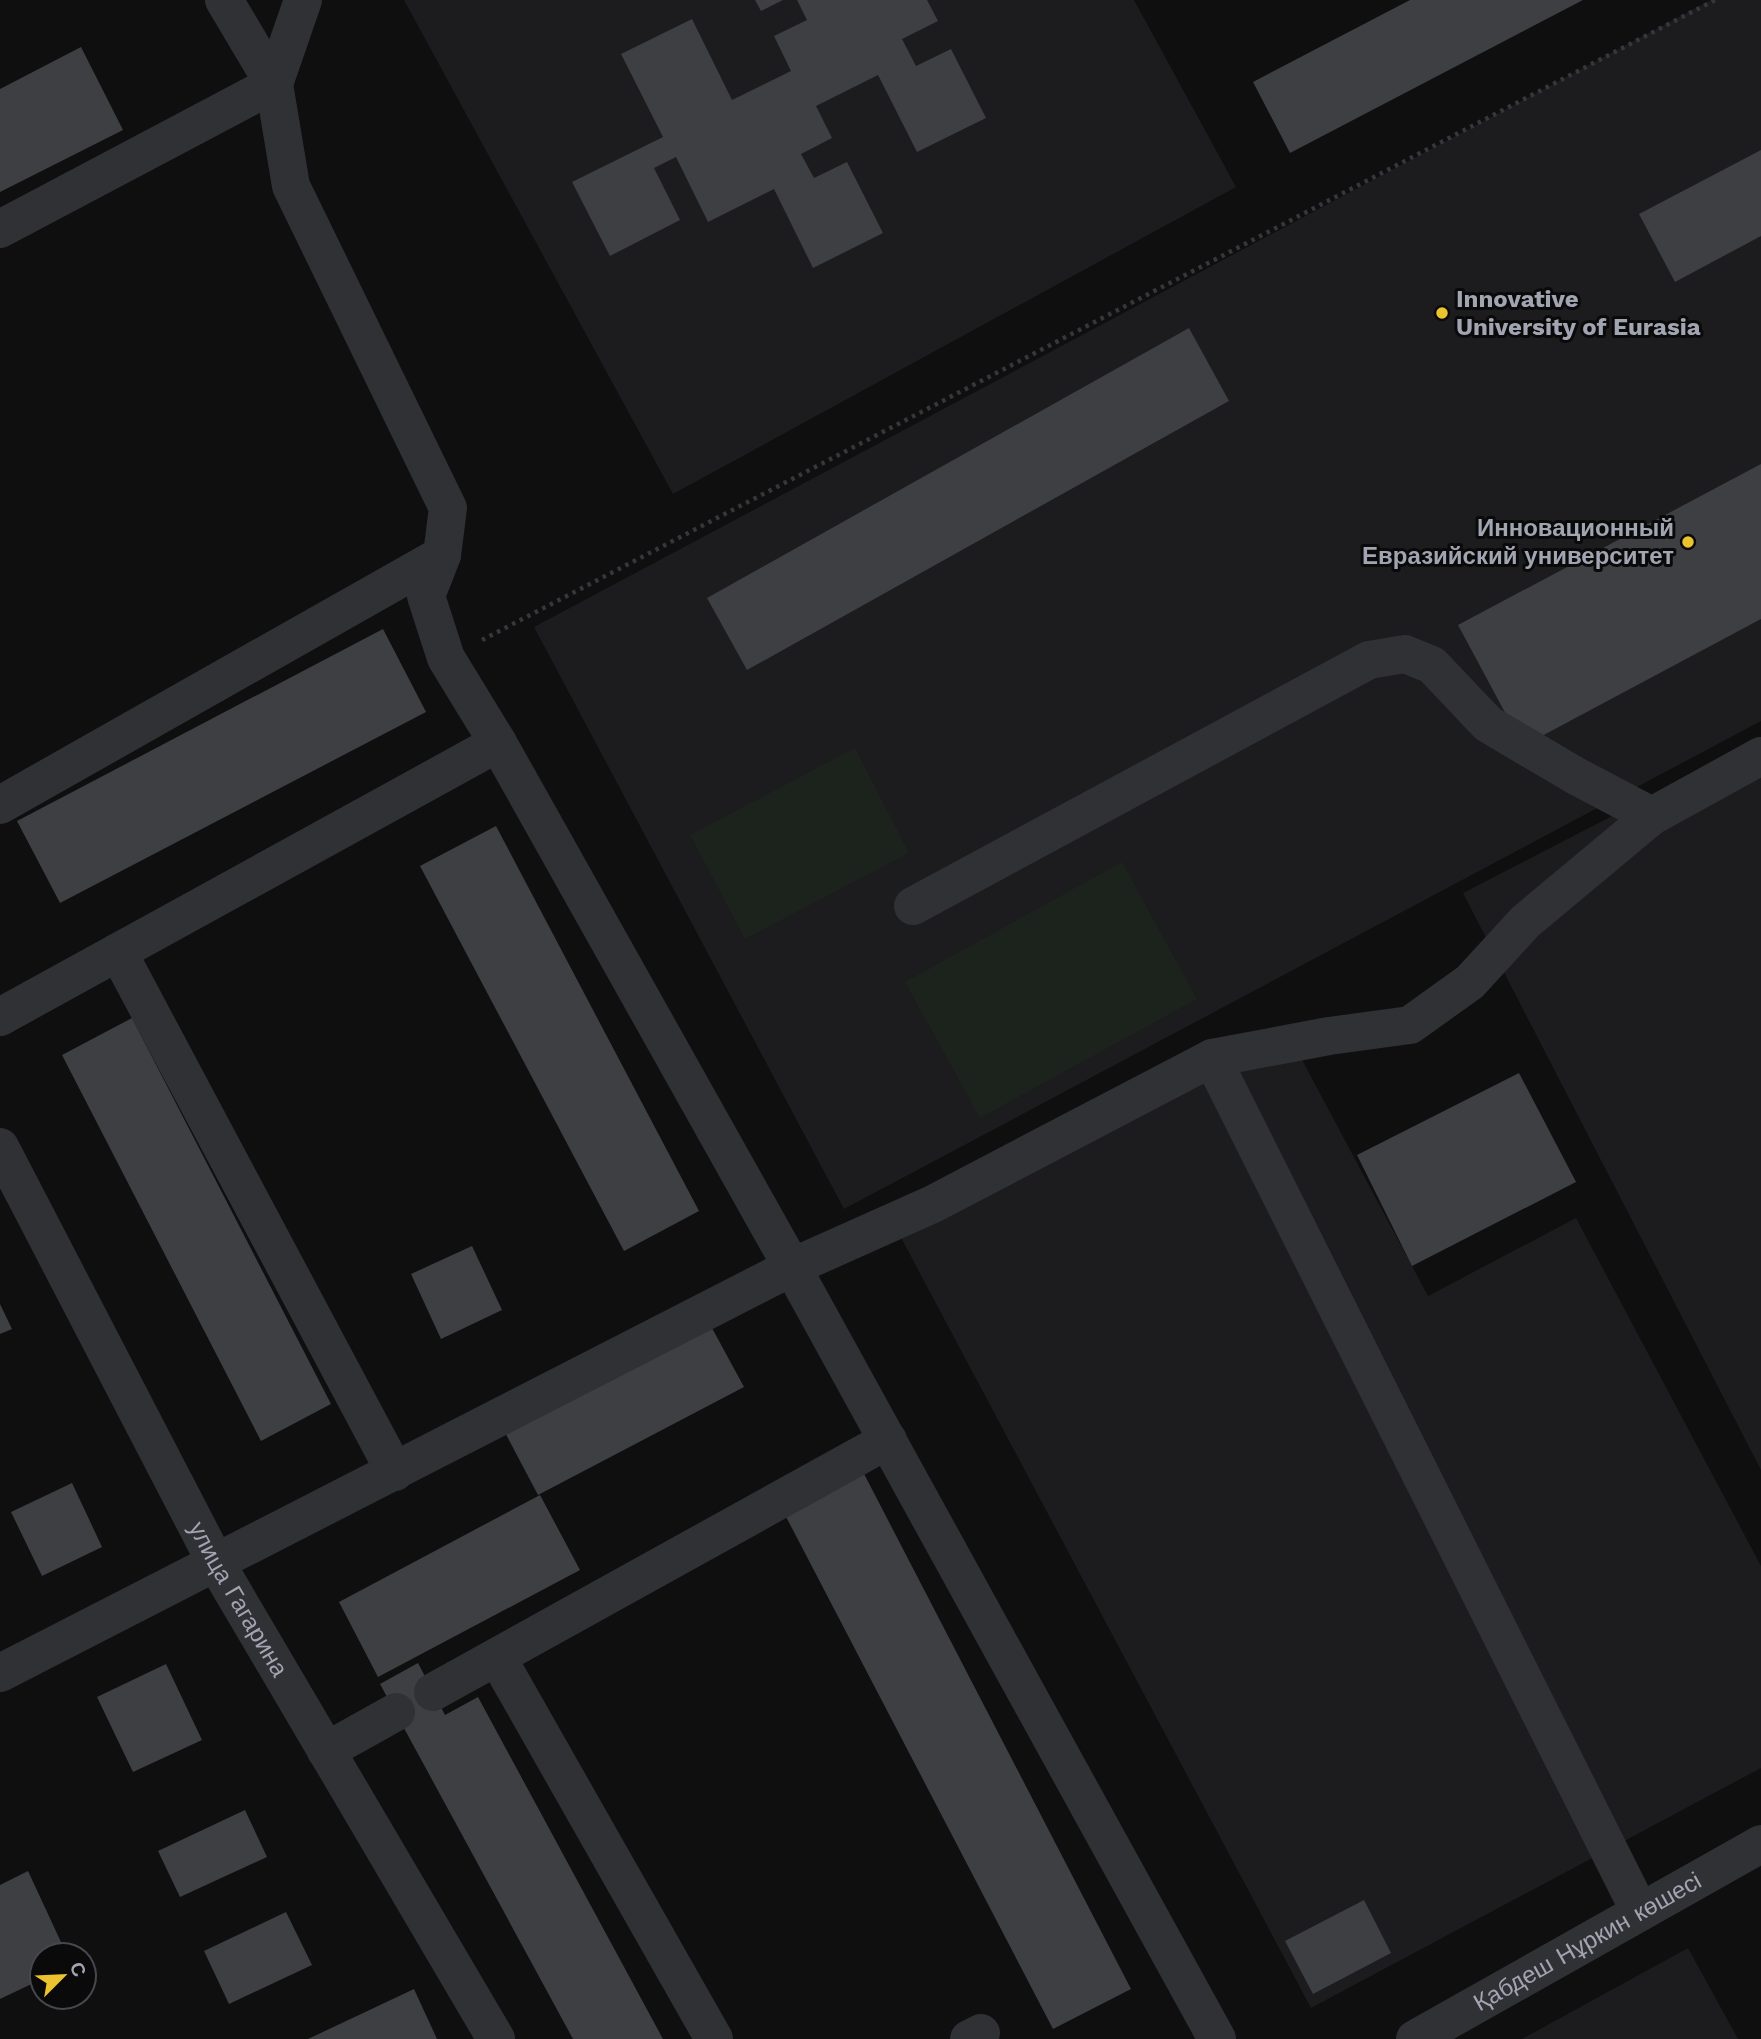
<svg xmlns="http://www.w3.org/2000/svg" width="1761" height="2039" font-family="'Work Sans',sans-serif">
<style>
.built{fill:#1c1b1d}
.green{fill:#1c231d}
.building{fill:#3e3f43}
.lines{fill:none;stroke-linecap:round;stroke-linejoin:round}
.path{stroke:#36373c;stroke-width:4.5;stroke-dasharray:3.5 5;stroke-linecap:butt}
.minor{stroke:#303135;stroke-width:38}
.poi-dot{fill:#eac32e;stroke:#0a0a0b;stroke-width:2.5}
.labels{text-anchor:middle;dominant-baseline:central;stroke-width:6;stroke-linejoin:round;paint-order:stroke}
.poi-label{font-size:24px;font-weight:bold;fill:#a1a4b1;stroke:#0a0a0b;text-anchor:start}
.street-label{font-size:24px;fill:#a1a4b1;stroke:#0a0a0b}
</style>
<rect width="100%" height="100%" fill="#0f0f10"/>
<g class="built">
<polygon points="404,0 1134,0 1236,187 673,494"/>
<polygon points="1711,0 1761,0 1761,721 844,1209 534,627"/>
<polygon points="1761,739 1761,1470 1463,893"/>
<polygon points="1284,1026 1428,1296 1576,1218 1761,1566 1761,1768 1311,2008 898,1232"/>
<polygon points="1688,1948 1738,2039 1522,2039"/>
</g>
<g class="green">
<polygon points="855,748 909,853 745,939 690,835"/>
<polygon points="1122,862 1197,999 980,1118 905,982"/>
</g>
<g class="building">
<polygon points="755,0 783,0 761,11"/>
<polygon points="797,0 927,0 938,21 902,39 916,66 951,49 986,118 917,152 878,75 816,106 832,138 801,154 814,178 847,162 883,233 813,268 774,189 708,222 676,157 654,168 680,220 610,256 572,182 663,137 621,54 692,19 732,100 791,71 774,36 807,20"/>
<polygon points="1410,0 1583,0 1290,153 1253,82"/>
<polygon points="81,47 123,130 0,192 0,89"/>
<polygon points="1761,150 1761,236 1675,282 1639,214"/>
<polygon points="1189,328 1229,401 747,670 707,598"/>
<polygon points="1761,464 1761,619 1523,746 1458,625"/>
<polygon points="383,629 426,712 60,903 17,821"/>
<polygon points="496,826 699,1211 624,1251 420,866"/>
<polygon points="132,1018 331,1404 261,1441 62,1055"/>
<polygon points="1519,1073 1576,1182 1412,1266 1357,1155"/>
<polygon points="472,1246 502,1310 441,1339 411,1274"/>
<polygon points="0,1304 12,1329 0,1334"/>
<polygon points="706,1317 744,1387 538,1495 501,1425"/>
<polygon points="861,1468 1131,1989 1053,2029 782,1509"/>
<polygon points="72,1483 102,1547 42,1576 11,1512"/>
<polygon points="540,1495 580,1570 378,1677 339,1602"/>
<polygon points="418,1663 445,1715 478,1697 663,2039 573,2039 380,1684"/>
<polygon points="166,1664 202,1740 133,1772 97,1697"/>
<polygon points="245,1810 267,1857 180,1897 158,1851"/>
<polygon points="28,1871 67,1955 42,1955 42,1979 0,1999 0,1885"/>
<polygon points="1364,1900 1391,1953 1313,1994 1285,1941"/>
<polygon points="286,1912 312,1965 229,2004 204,1951"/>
<polygon points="414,1989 437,2039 308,2039"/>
</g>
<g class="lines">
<polyline class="path" points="482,640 1715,0"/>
<g class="minor">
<polyline points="224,0 274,84 291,186 448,508 442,555 426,596 446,658 498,743 792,1267 1217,2039"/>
<polyline points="0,229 274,84 303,0"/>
<polyline points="0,805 442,555"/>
<polyline points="913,906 1369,660 1405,654 1432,665 1488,724 1576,776 1652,816"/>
<polyline points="118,952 395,1472"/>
<polyline points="0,1017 498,743"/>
<polyline points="1212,1058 1640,1912"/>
<path id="s1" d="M0 1147 216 1563 496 2039"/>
<polyline points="497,1657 714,2039"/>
<polyline points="0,1673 792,1267 933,1204 1212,1058 1329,1036 1410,1025 1470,982 1525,922 1652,816 1761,756"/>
<polyline points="433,1692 888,1440"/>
<polyline points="326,1751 396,1712"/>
<polyline points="969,2039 981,2033"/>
<path id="s2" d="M1415 2039 1761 1844"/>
</g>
</g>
<g class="poi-dot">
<circle cx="1442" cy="313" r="7"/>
<circle cx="1688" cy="542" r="7"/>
</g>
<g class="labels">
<g class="poi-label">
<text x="1456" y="299">Innovative<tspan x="1456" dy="28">University of Eurasia</tspan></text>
<text x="1674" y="528" text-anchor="end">Инновационный<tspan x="1674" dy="28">Евразийский университет</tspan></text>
</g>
<g class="street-label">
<text stroke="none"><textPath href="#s1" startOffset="511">улица Гагарина</textPath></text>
<text stroke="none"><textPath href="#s2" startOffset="198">Қабдеш Нұркин көшесі</textPath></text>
</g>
</g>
<g transform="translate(63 1976) rotate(66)"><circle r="33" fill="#0a0a0b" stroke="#46484d" stroke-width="2"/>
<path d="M0-5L12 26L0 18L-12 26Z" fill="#eac32e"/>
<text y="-10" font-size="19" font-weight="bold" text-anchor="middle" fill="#a1a4b1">С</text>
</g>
</svg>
